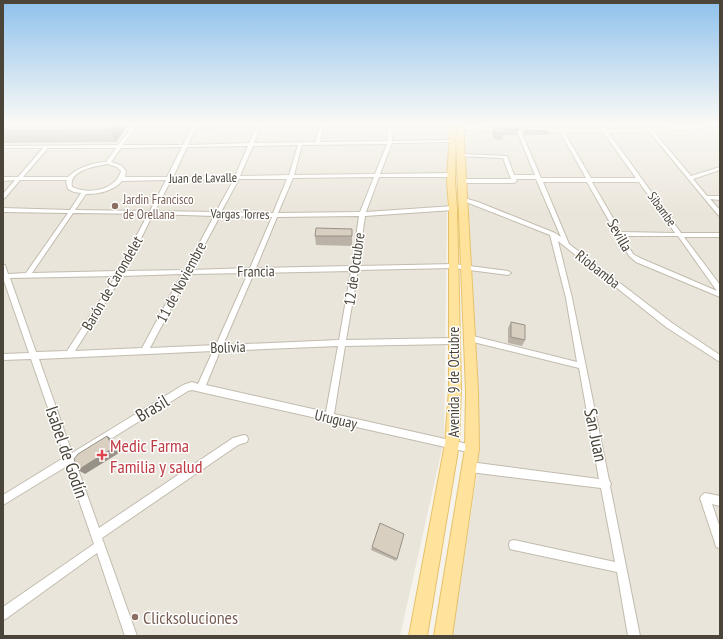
<svg xmlns="http://www.w3.org/2000/svg" width="723" height="639" font-family="'PT Sans Narrow',sans-serif">
<style>
.residential{fill:#eae5da}
.commercial{fill:#f7ead8}
.lines{fill:none;stroke-linecap:round;stroke-linejoin:round}
.minor-casing{stroke:#c2bbae;stroke-width:2}
.secondary-casing{stroke:#d6c79b;stroke-width:2}
.primary-casing{stroke:#e6c16a;stroke-width:2}
.minor{fill:#fff;fill-rule:evenodd}
.secondary{fill:#fff3cd;fill-rule:evenodd}
.primary{fill:#ffe39c;fill-rule:evenodd}
.wall{fill:#bab2a6}
.shaded-wall{fill:#979187}
.building{fill:#d8cfc1;stroke:#979187}
.education-dot{fill:#8d6e63;stroke:#fff;stroke-width:1.5}
.health-dot{fill:#e0444e;stroke:#fff;stroke-width:1.5}
.labels{text-anchor:middle;dominant-baseline:central;stroke-width:3;stroke-linejoin:round;paint-order:stroke}
.far-street-label{font-size:13px;fill:#4b4439;stroke:#fff}
.far-education-label{font-size:13px;fill:#785e54;stroke:#fff;text-anchor:start}
.street-label{font-size:15px;fill:#4b4439;stroke:#fff}
.near-street-label{font-size:18px;fill:#4b4439;stroke:#fff}
.near-health-label{font-size:18px;fill:#be3a42;stroke:#fff;text-anchor:start}
.near-education-label{font-size:18px;fill:#785e54;stroke:#fff;text-anchor:start}
</style>
<rect width="100%" height="100%" fill="#f6f3ec"/>
<g class="residential">
<polygon points="140,125 448,125 444,440 400,636 3,636 3,150 122,150"/>
<polygon points="720,125 720,636 452,636 478,468 472,271 464,130 558,131"/>
</g>
<polygon class="commercial" points="4,125 131,125 116,145 3,146 3,126"/>
<g class="lines">
<g class="minor-casing">
<g id="minor">
<path d="M133 125H137L123 145H183L193 125H197L188 145 249 143 257 125H261L254 143 315 142 320 125H324L320 142 388 141 387 125H391L392 141 454 140V142H452L392 143 380 174 452 173 455 175 452 177H379L366 212 453 206 456 208 453 210 365 216 358 266 454 264 508 271 511 273 508 275 454 268 358 270 346 340 453 338 456 339 457 341 456 343 453 344 345 346 334 414 472 445 475 446 476 449 475 452 472 453 192 390 188 391 75 461 99 528 233 438 244 435 247 436 248 439 247 442 238 445 102 538 137 636H125L97 553 7 618 3 620V607L94 544 67 466 3 505V495L65 457 31 359 3 360V354L29 353 3 278V265H5L8 274 26 273 68 213 3 212V208L70 210 81 193 74 192 68 189 66 182 67 180H20L5 198 3 199V194L15 180 3 181V177H18L43 148H3V146L118 145ZM387 144 375 174 294 175 302 145ZM298 145 289 175 240 176 253 146ZM248 146 235 176 173 177 187 147ZM182 147 167 177H125L126 171C122 165 118 164 111 162L121 148ZM48 148H116L106 162C93 163 78 167 68 177H23ZM108 164 117 167 121 171C116 190 89 195 72 187 68 170 96 166 108 164ZM374 177 360 212 278 213 293 178ZM234 179 216 212 155 211 171 180ZM239 179H287L273 213 221 212ZM166 180 150 211 75 210 86 194C99 194 113 191 122 181ZM73 213 148 214 118 271 32 273ZM153 214 214 216 185 270 125 271ZM220 216 272 217 250 268 191 270ZM359 216 352 266 256 268 277 217ZM351 271 339 340 223 345 254 273ZM248 273 216 345 150 348 189 274ZM182 274 142 348 75 351 122 276ZM116 276 67 351 36 352 10 278ZM338 346 326 412 206 385 220 351ZM213 351 198 384 192 382 183 385 72 453 39 359Z"/>
<polygon points="644,125 648,125 691,176 720,167 720,170 693,179 707,196 720,196 720,200 710,199 720,210 720,216 718,215"/>
<path d="M516 128 520 129 541 178H586L559 130 561 129 563 130 591 178H636L601 129 605 128 681 233H720V237H684L720 285V297L636 262 629 256 587 182H543L569 244 672 323 720 355V362L666 327 558 241 572 298 609 480 611 484 610 486 640 636H628L617 572 514 550 510 549 509 545 510 541 514 540 615 562 601 488 470 472 467 470 465 467 467 464 470 462 599 479 579 368 469 341 466 340 465 338 466 336 469 335 577 362 566 298 550 235 461 200 464 198 478 202 555 233 561 237 536 179H516L517 181 514 183H462L459 181 462 179H511L503 158 459 156V155L461 154 507 156 514 175H535L516 129ZM592 182H639L675 233 621 232ZM623 236H678L717 291 640 258 633 254Z"/>
<polygon points="705,493 720,496 720,506 712,504 720,528 720,548 716,547 715,543 700,498 702,495"/>
</g>
</g>
<g class="secondary-casing">
<polygon id="secondary" points="454,125 485,127 615,129 718,125 715,127 665,131 615,133 477,131 463,129"/>
</g>
<g class="primary-casing">
<g id="primary">
<polygon points="450,125 456,125 455,182 457,208 461,389 459,444 427,636 409,636 445,444 449,389 449,208 447,182"/>
<polygon points="458,125 464,125 464,142 478,391 479,449 452,636 434,636 465,449 466,391 456,142"/>
</g>
</g>
<use href="#minor" class="minor"/>
<use href="#secondary" class="secondary"/>
<use href="#primary" class="primary"/>
</g>
<g class="wall">
<polygon points="3,125 128,125 116,142 3,143"/>
<polygon points="200,125 215,125 214,129 202,129"/>
<polygon points="490,125 544,125 543,126 491,126"/>
<polygon points="618,125 638,125 637,127 620,127"/>
<polygon points="494,127 519,129 517,135 504,135 502,140 494,139 492,133"/>
<polygon points="524,130 549,132 548,135 524,135 523,133"/>
<polygon points="352,229 352,246 316,245 315,236"/>
<polygon points="511,322 525,340 522,346 508,343 508,328"/>
<polygon points="372,547 397,559 396,561 371,550"/>
</g>
<g class="shaded-wall">
<polygon points="114,125 128,125 116,142 110,130"/>
<polygon points="212,125 215,125 214,129"/>
<polygon points="107,436 113,440 119,453 85,474 78,470"/>
</g>
<g class="building">
<polygon points="3,125 114,125 110,130 3,131"/>
<polygon points="494,127 518,127 519,129 503,129 504,133 495,133"/>
<polygon points="524,130 548,131 549,132 525,132"/>
<polygon points="316,228 352,229 352,236 315,236"/>
<polygon points="511,322 525,325 525,340 511,337"/>
<polygon points="107,436 113,448 78,470 74,459 78,454"/>
<polygon points="380,523 404,534 397,559 372,547"/>
</g>
<linearGradient id="sky" x2="0" y2="1"><stop stop-color="#8fc1ec"/><stop offset="0.58" stop-color="#fbfaf6"/><stop offset="1" stop-color="#fbfaf6" stop-opacity="0"/></linearGradient>
<rect width="723" height="214" fill="url(#sky)"/>
<g class="education-dot">
<circle cx="115" cy="206" r="4"/>
<circle cx="135" cy="617" r="4"/>
</g>
<path class="health-dot" d="M100 449h4v4h4v4h-4v4h-4v-4h-4v-4h4z"/>
<g class="labels">
<g class="far-street-label">
<text transform="translate(203 178) rotate(-1)">Juan de Lavalle</text>
<text transform="translate(662 209) rotate(54)">Sibambe</text>
<text transform="translate(240 214) rotate(1)">Vargas Torres</text>
</g>
<g class="far-education-label">
<text x="123" y="199">Jardin Francisco<tspan x="123" dy="15">de Orellana</tspan></text>
</g>
<g class="street-label">
<text transform="translate(620 235) rotate(60)">Sevilla</text>
<text transform="translate(354 269) rotate(-82)">12 de Octubre</text>
<text transform="translate(598 269) rotate(38)">Riobamba</text>
<text transform="translate(256 271) rotate(-1)">Francia</text>
<text transform="translate(181 282) rotate(-62)">11 de Noviembre</text>
<text transform="translate(112 283) rotate(-60)">Barón de Carondelet</text>
<text transform="translate(228 347) rotate(-2)">Bolivia</text>
<text transform="translate(453 382) rotate(-90)">Avenida 9 de Octubre</text>
<text transform="translate(336 419) rotate(13)">Uruguay</text>
</g>
<g class="near-street-label">
<text transform="translate(152 408) rotate(-31)">Brasil</text>
<text transform="translate(596 435) rotate(78)">San Juan</text>
<text transform="translate(67 452) rotate(71)">Isabel de Godín</text>
</g>
<g class="near-health-label">
<text x="110" y="445">Medic Farma<tspan x="110" dy="21">Familia y salud</tspan></text>
</g>
<g class="near-education-label">
<text x="143" y="617">Clicksoluciones</text>
</g>
</g>
<rect width="723" height="639" fill="none" stroke="#4b4439" stroke-width="8"/>
</svg>
